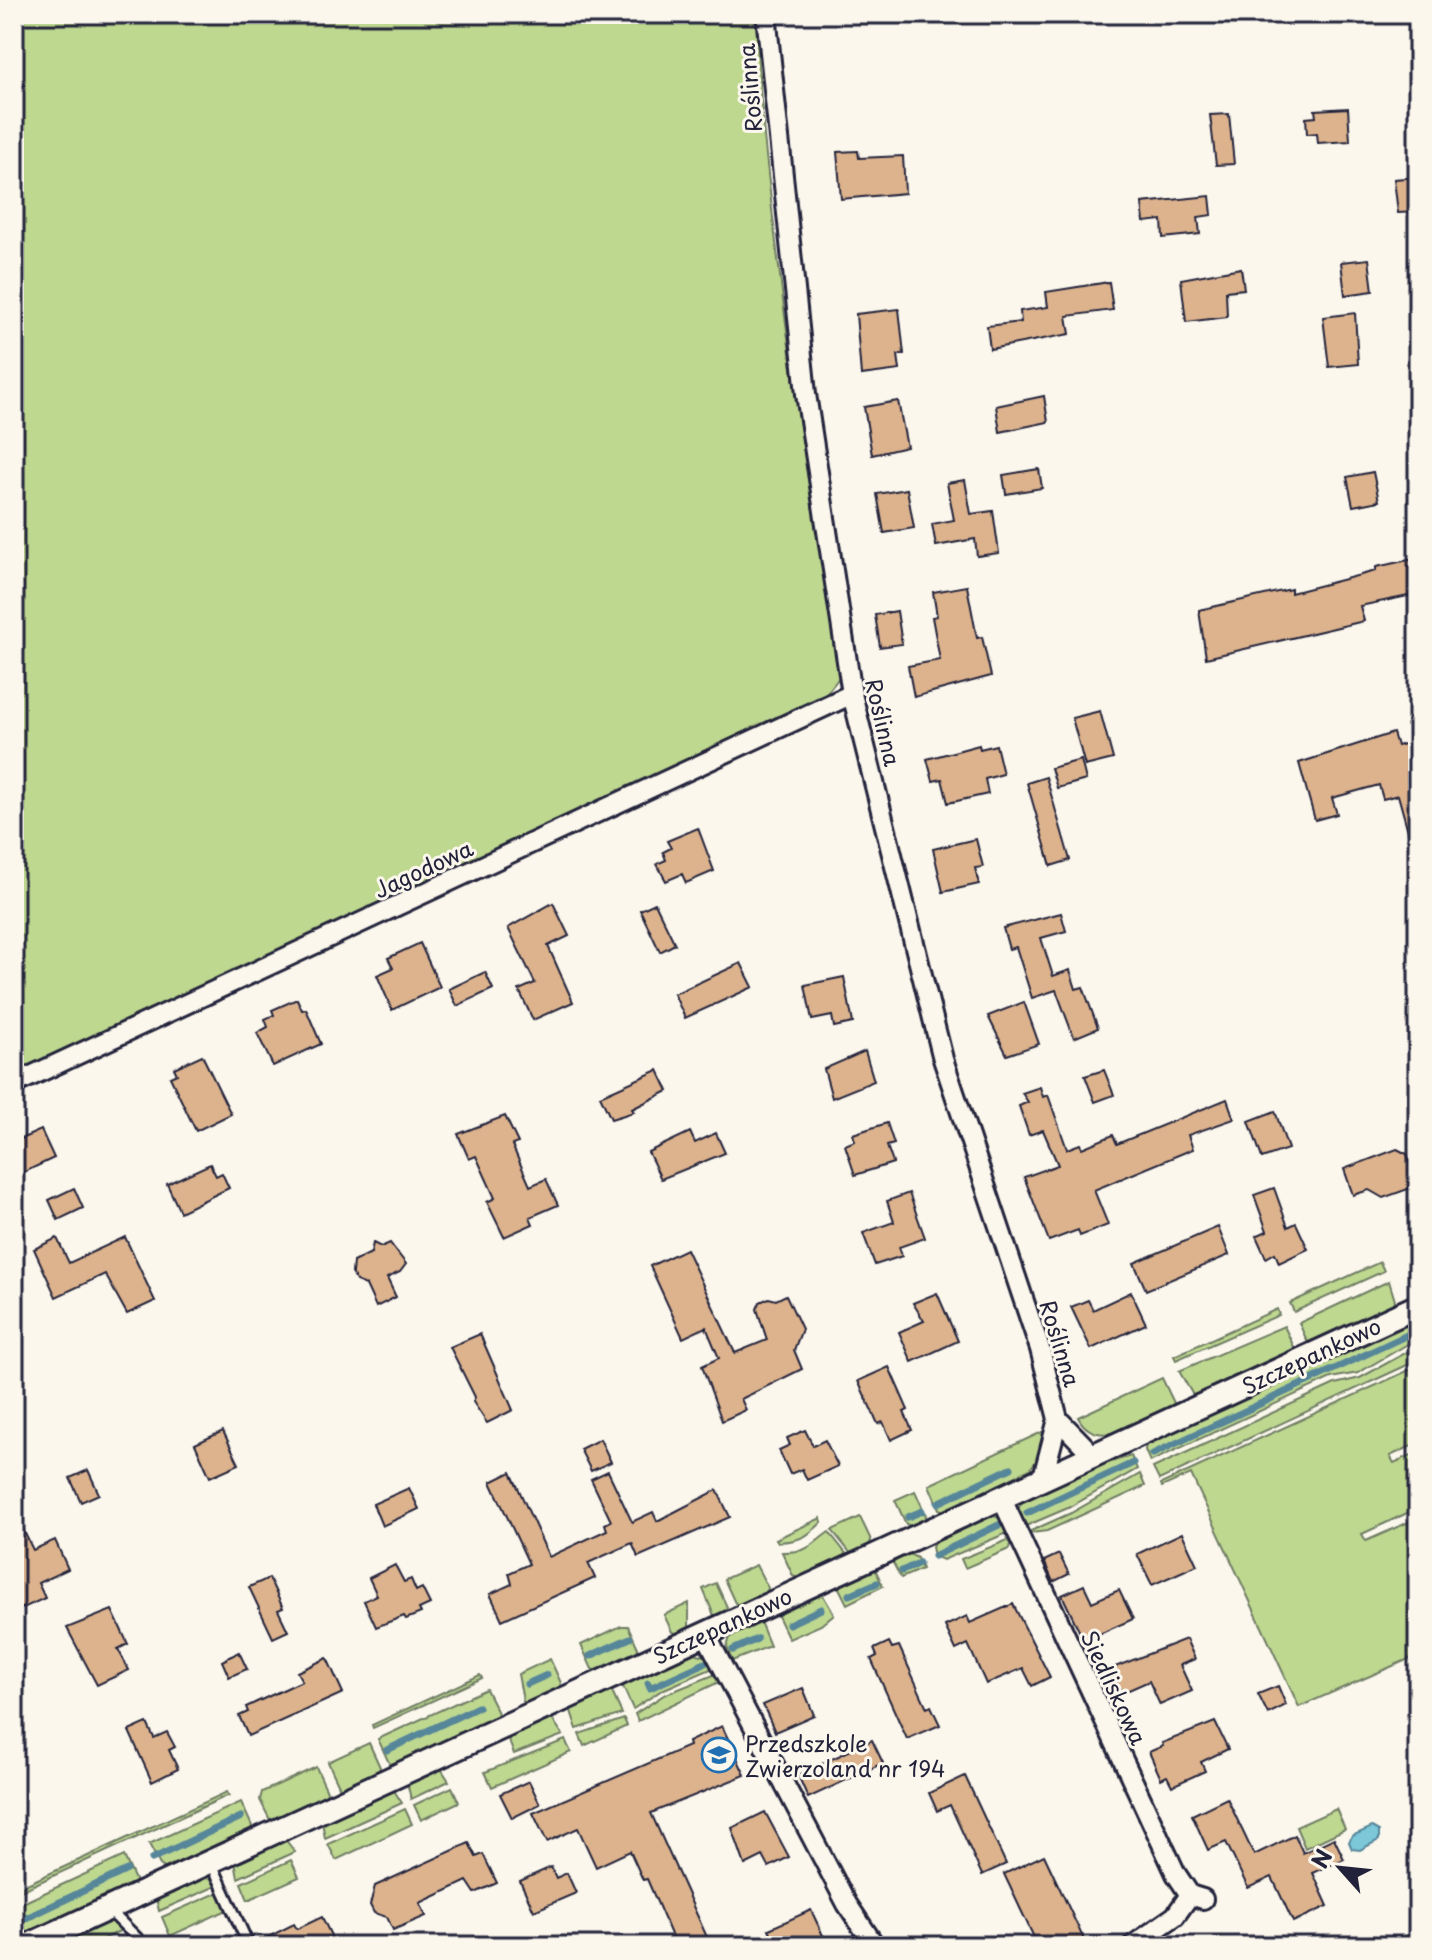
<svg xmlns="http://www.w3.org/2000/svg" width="1432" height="1960" font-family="'Playpen Sans',sans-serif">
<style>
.green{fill:#bed88f;stroke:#707d65;stroke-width:2}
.water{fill:#7bc8d9;stroke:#57869a;stroke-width:2}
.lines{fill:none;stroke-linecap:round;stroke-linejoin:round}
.stream{stroke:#57869a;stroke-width:7}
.building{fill:#dcb38d;stroke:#22223b;stroke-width:2}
.service-casing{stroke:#22223b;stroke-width:15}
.minor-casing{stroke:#22223b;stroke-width:24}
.tertiary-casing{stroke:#22223b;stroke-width:28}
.service{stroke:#fbf7ec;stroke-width:9}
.minor{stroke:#fbf7ec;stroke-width:18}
.tertiary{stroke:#fbf7ec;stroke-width:22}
.labels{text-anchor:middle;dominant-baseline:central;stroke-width:6;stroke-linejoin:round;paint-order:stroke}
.street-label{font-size:22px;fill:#22223b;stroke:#fbf7ec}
.poi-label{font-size:22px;fill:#22223b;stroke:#fbf7ec;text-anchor:start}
</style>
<rect width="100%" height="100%" fill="#fbf7ec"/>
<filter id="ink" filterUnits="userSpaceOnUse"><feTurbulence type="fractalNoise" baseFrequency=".0125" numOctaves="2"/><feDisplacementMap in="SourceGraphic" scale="16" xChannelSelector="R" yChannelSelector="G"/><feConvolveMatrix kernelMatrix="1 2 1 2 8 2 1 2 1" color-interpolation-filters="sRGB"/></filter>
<g filter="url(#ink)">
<g class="green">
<path d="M14 14H756C758 90 767 168 776 243 793 388 815 531 841 675L823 698 14 1073Z"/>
<polygon points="1380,1262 1384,1271 1294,1312 1290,1303"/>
<polygon points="1389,1281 1396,1304 1312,1343 1307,1341 1299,1323"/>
<polygon points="1277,1309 1279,1315 1176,1360 1174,1356"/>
<polygon points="1418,1316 1418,1338 1358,1373 1331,1378 1150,1462 1145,1450 1146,1442"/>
<polygon points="1284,1326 1294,1347 1292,1352 1194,1397 1179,1371"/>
<polygon points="1418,1346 1418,1360 1159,1480 1153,1468 1335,1384 1360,1378"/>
<polygon points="1418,1366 1418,1443 1390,1456 1394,1463 1418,1452 1418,1508 1362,1534 1366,1541 1418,1518 1418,1571 1414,1573 1418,1581 1418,1655 1299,1707 1191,1474 1162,1487 1161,1484"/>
<path d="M1162 1378 1174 1403 1172 1407C1145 1420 1097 1454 1078 1417Z"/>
<polygon points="1046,1430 1039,1457 1030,1469 945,1512 939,1509 929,1485"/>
<polygon points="1131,1456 1137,1469 1068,1508 1021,1528 1017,1512 1023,1498 1105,1460 1107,1463"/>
<polygon points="1140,1474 1145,1486 1047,1531 1024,1534 1071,1513"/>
<polygon points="915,1491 926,1515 924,1521 912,1527 906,1524 895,1500"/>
<polygon points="989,1515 1001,1518 1012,1531 943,1560 934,1556 932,1547 936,1538"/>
<polygon points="860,1517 871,1540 869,1547 852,1555 832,1530"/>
<path d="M821 1518 822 1522C807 1537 800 1541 778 1542L776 1539Z"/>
<path d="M829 1532 848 1556 799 1579 793 1576 782 1552C810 1552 809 1546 829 1532Z"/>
<polygon points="1015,1537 1016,1541 1010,1544 1009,1549 965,1568 961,1559"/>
<polygon points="906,1552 917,1558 922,1569 901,1578 893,1563"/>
<polygon points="756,1565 768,1588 766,1594 741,1606 735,1603 724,1579"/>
<polygon points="871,1569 876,1571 883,1586 847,1604 839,1588 841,1583"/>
<polygon points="716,1583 727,1607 725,1613 715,1618 703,1589"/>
<polygon points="821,1592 834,1614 821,1625 789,1639 778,1616 780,1611"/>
<polygon points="689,1603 689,1630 678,1635 672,1632 664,1615"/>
<polygon points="755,1622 761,1624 770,1646 732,1661 727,1647 730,1637"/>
<polygon points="621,1626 628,1626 638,1648 637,1654 598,1672 592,1669 581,1645"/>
<polygon points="691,1652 708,1657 713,1668 662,1690 633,1709 623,1687 625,1683"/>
<polygon points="550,1659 561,1683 558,1690 528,1704 523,1701 518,1674"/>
<polygon points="716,1674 719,1682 638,1721 635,1714 664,1695"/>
<polygon points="480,1675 482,1678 373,1728 372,1725"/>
<polygon points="486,1689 498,1713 495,1719 394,1765 389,1763 378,1739"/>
<polygon points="607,1691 612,1692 622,1714 577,1729 570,1708"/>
<polygon points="551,1717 563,1735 514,1754 507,1736"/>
<polygon points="624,1719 627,1726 584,1746 579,1734"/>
<polygon points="565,1740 571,1752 492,1787 485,1772"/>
<polygon points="369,1743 380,1767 378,1773 344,1789 339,1786 328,1762"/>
<polygon points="316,1767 327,1791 325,1797 274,1821 269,1818 260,1800 262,1792"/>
<polygon points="440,1767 449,1781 411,1799 407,1782"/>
<polygon points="452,1787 459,1802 421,1820 414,1805"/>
<polygon points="393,1789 402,1803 325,1838 322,1822"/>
<polygon points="227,1792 229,1795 14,1894 14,1890"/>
<polygon points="241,1802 252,1826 250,1832 166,1869 160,1865 149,1844"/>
<polygon points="405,1809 412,1824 336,1860 328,1844"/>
<polygon points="1336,1809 1345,1829 1305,1848 1296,1827"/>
<polygon points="285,1839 295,1852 238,1878 235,1862"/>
<polygon points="124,1856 135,1880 134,1886 19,1939 14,1937 14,1907"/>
<polygon points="291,1860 299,1877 248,1900 241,1883"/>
<polygon points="208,1875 216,1886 159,1911 156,1898"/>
<polygon points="219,1892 227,1910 170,1936 162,1917"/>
<polygon points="110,1920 122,1930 89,1946 53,1946"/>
</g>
<polygon class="water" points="1372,1827 1379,1831 1379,1840 1360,1850 1352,1849 1349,1842 1352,1836"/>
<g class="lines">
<g class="stream">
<polyline points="1153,1454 1418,1330"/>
<polyline points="938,1503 1011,1468"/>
<polyline points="1027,1513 1133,1463"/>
<polyline points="908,1517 922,1511"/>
<polyline points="934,1556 1003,1523"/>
<polyline points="902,1571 919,1563"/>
<polyline points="849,1595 877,1583"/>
<polyline points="789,1624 821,1609"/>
<polyline points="733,1650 757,1639"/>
<polyline points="590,1656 630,1638"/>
<polyline points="648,1683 650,1688 705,1663"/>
<polyline points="527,1684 547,1675"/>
<polyline points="387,1750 478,1707"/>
<polyline points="152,1859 241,1817"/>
<polyline points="14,1924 127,1870"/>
</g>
</g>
<g class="building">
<polygon points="1348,108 1350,141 1318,143 1317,133 1307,134 1306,118 1316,117 1315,110"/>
<polygon points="1229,114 1234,164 1216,165 1210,115"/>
<polygon points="858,151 859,158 903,156 905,193 841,199 837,152"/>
<polygon points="1418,177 1418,212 1398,213 1394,179"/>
<polygon points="1210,196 1212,215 1198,217 1200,234 1163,238 1162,220 1144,222 1142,203"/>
<polygon points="1369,259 1373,291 1345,295 1341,262"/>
<polygon points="1241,268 1244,289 1226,291 1227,317 1186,322 1181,279"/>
<polygon points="1109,282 1113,310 1067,316 1070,334 990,349 987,326 1021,322 1020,311 1048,307 1046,292"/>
<polygon points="899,309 904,354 898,355 900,370 861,375 856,314"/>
<polygon points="1355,313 1358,364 1329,367 1323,317"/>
<polygon points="1044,396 1048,422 1000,432 996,406"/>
<polygon points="898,401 907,447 872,455 864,407"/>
<polygon points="1039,469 1042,488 1006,494 1003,475"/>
<polygon points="1373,472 1379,501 1353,506 1347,477"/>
<polygon points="965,480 971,514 993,511 999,553 977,556 975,539 936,546 932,524 954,520 947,483"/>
<polygon points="907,489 914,528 884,533 877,494"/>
<polygon points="1418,558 1418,589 1412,590 1413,595 1360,606 1364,621 1206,658 1199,610 1291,589 1291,593 1376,571 1376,567"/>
<polygon points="967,586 977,638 982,637 991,676 914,697 908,666 940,660 932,617 937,616 933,592"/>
<polygon points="897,611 902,644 880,647 875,615"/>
<polygon points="1100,711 1113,759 1085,766 1072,718"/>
<polygon points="1393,733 1397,746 1407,743 1418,781 1418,848 1413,849 1398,795 1383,799 1379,785 1332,798 1337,814 1315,820 1299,763"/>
<polygon points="979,745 980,749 996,745 1003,774 985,779 988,794 948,803 942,779 933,781 927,759"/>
<polygon points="1081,760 1086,780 1057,788 1051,768"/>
<polygon points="1046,777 1070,860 1051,866 1027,783"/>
<polygon points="698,828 714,871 686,883 682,874 666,881 657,864 666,860 663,852 671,848 667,841"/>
<polygon points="976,839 983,867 975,868 979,884 943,892 933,849"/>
<polygon points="553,903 569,936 548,946 573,1002 533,1020 519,990 535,983 508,928"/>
<polygon points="655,903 675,944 660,952 640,910"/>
<polygon points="1061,913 1066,931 1041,938 1053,976 1070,970 1076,989 1083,987 1098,1028 1074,1038 1056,990 1032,998 1016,947 1009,949 1003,928"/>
<polygon points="420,943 440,987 392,1010 377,975 393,968 388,958"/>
<polygon points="741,963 753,987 685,1018 674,994"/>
<polygon points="485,972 493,989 457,1006 449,989"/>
<polygon points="844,977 853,1023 834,1027 832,1016 812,1020 805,985"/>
<polygon points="297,999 302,1010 306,1009 321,1044 273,1066 257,1033 268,1027 265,1019 274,1015 272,1010"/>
<polygon points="1024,1002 1039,1044 1007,1055 988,1016"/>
<polygon points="865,1051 874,1081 832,1098 824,1069"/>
<polygon points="202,1055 231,1114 196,1131 170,1077 177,1074 174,1068"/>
<polygon points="658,1070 668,1091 632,1109 634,1112 611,1119 600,1096"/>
<polygon points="1104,1070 1114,1095 1095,1102 1085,1076"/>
<polygon points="1040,1087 1043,1097 1048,1095 1067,1149 1080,1144 1082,1148 1113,1135 1117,1144 1227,1099 1234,1119 1188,1135 1193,1149 1094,1190 1108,1225 1080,1236 1078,1230 1049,1241 1024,1177 1058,1165 1043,1130 1029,1135 1019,1106 1028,1102 1022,1093"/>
<polygon points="1275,1111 1288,1149 1262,1158 1249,1121"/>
<polygon points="505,1116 518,1143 512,1145 530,1186 546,1179 558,1205 530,1217 533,1224 504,1237 487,1202 495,1198 476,1156 469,1159 458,1134"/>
<polygon points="887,1123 894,1144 887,1146 893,1163 855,1175 845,1145 855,1141 853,1134"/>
<polygon points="41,1130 54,1158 14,1177 14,1142"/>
<polygon points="690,1132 695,1143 716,1133 725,1153 661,1179 648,1152"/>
<polygon points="1397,1149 1407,1154 1416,1179 1411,1188 1383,1198 1369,1190 1353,1195 1344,1169"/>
<polygon points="210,1164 216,1176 222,1173 229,1188 180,1212 167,1184"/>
<polygon points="74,1188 83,1208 58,1220 49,1200"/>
<polygon points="1274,1188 1288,1227 1296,1223 1308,1249 1279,1263 1275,1253 1266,1258 1256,1236 1267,1231 1254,1195"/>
<polygon points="909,1193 925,1238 899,1247 902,1256 875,1265 863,1233 894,1222 887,1201"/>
<polygon points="1218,1227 1229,1255 1146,1290 1134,1263"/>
<polygon points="125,1237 155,1301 127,1314 105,1274 56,1297 34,1249 57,1238 69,1263"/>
<polygon points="373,1243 381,1247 390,1243 406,1264 400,1272 387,1278 396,1297 376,1307 366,1285 356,1281 352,1273 353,1262 371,1253"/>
<polygon points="686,1249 735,1353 767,1340 757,1309 760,1302 769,1298 776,1300 786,1295 802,1329 794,1350 802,1369 741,1399 746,1410 722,1421 702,1366 719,1358 706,1327 683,1338 650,1266"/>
<polygon points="1131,1292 1146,1324 1091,1349 1071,1307 1088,1300 1093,1310"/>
<polygon points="937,1293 958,1341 912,1362 899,1332 924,1321 913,1303"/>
<polygon points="480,1334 513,1410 487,1423 473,1402 475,1397 450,1347"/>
<polygon points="889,1367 908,1410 904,1412 912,1430 891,1440 883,1422 878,1424 858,1381"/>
<polygon points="805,1430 813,1446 825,1440 838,1466 807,1480 802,1469 790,1474 779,1450 790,1445 787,1438"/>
<polygon points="223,1431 239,1464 210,1477 195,1444"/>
<polygon points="600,1439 611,1462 591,1471 580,1449"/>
<polygon points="88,1470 99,1494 81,1502 70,1478"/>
<polygon points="608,1471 632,1522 653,1512 657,1521 717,1490 730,1517 638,1557 632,1543 588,1563 595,1578 502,1620 490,1594 512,1584 509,1573 529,1564 491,1482 511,1472 549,1557 607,1530 605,1524 611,1521 591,1479"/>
<polygon points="409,1488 419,1509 382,1526 373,1504"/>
<polygon points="14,1511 33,1550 55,1540 68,1569 38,1583 45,1598 21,1609 14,1592"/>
<polygon points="1182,1533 1197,1565 1152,1585 1137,1554"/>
<polygon points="1059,1554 1069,1574 1053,1582 1044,1561"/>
<polygon points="395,1565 404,1582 411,1579 416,1591 422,1588 430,1604 419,1609 421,1613 406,1619 404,1616 376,1627 364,1601 377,1595 369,1578"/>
<polygon points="269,1578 283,1608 278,1610 288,1631 273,1638 249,1587"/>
<polygon points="1084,1585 1092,1602 1119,1590 1133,1619 1084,1641 1062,1595"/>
<polygon points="1013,1604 1050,1677 1032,1686 1023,1668 986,1684 968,1644 956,1650 945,1626 967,1616 970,1623"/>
<polygon points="112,1610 128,1644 118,1649 129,1670 97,1685 67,1628"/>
<polygon points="1186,1639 1195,1659 1180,1665 1192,1691 1160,1705 1149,1681 1122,1693 1110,1669"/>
<polygon points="889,1642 892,1648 899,1646 927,1708 931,1706 940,1725 907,1739 871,1659 877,1656 874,1649"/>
<polygon points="239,1652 247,1669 229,1677 222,1661"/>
<polygon points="327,1658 343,1693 248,1736 239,1716 248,1712 246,1707 302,1681 297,1672"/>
<polygon points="1278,1686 1286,1705 1268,1714 1258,1694"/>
<polygon points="803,1688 814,1715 775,1732 763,1705"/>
<polygon points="1215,1722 1228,1749 1201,1762 1205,1771 1172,1786 1167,1776 1161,1779 1149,1752 1163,1746 1162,1743"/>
<polygon points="147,1723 154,1738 167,1732 175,1747 169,1750 178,1769 152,1782 129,1731"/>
<polygon points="722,1726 745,1775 651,1813 711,1946 676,1946 647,1879 643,1880 630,1851 596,1867 578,1828 547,1842 533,1813 689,1746 688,1742"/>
<polygon points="872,1740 883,1763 808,1798 798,1775"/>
<polygon points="965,1776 1006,1864 982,1875 950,1805 937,1811 929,1793"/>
<polygon points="529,1781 540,1804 512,1818 500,1794"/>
<polygon points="1227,1798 1254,1855 1295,1835 1303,1853 1334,1838 1344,1859 1313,1873 1328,1906 1293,1922 1272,1877 1248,1888 1226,1842 1208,1850 1192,1815"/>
<polygon points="765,1812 789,1857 769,1867 763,1856 745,1865 732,1828"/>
<polygon points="469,1843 476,1857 483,1854 497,1883 475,1893 467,1881 420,1903 426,1916 393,1930 387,1917 374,1913 370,1905 375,1886"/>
<polygon points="1044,1855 1087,1946 1038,1946 1004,1874"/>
<polygon points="551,1867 556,1878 567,1873 576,1893 534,1911 520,1881"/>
<polygon points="811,1910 828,1946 777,1946 769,1929"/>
<polygon points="322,1917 336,1946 256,1946 256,1943 294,1924 297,1929"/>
</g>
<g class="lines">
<g class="service-casing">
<g id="service">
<polyline points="211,1862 249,1946"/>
<polyline points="108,1909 145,1946"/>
</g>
</g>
<g class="minor-casing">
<g id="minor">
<polyline points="766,14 806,394 852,694 943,1059 1040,1349 1058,1419 1043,1477"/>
<polyline points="14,1084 852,694"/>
<polyline points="1058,1419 1093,1455"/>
<polyline points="1001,1497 1176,1874 1190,1895 1203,1899"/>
<polyline points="705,1633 847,1904 875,1946"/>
<polyline points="1132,1946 1175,1916 1190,1895"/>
</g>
</g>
<g class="tertiary-casing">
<polyline id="tertiary" points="27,1946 1418,1306"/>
</g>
<use href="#service" class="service"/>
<use href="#minor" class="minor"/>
<use href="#tertiary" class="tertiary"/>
</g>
</g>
<defs>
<g id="school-ring" transform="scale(1.8)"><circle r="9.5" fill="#fbf7ec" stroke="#1f6fb2" stroke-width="1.5"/><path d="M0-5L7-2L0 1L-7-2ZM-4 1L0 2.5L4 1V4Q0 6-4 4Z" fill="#1f6fb2"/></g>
</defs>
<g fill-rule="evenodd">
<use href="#school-ring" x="719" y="1755"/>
</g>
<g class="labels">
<g class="street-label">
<text transform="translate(749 88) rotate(-95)">Roślinna</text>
<text transform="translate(884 722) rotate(77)">Roślinna</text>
<text transform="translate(423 868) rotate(-25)">Jagodowa</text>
<text transform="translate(1061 1343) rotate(73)">Roślinna</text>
<text transform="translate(1311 1355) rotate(-25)">Szczepankowo</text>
<text transform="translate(722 1625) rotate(-25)">Szczepankowo</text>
<text transform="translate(1115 1687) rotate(65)">Siedliskowa</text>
</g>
<g class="poi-label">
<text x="745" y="1742">Przedszkole<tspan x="745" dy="25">Zwierzoland nr 194</tspan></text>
</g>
</g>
<rect width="1432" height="1960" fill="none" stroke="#fbf7ec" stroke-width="48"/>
<rect x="24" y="24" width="1384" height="1912" fill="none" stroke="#22223b" stroke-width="3" filter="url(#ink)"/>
<g transform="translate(1340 1868) rotate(297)" stroke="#fbf7ec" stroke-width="6" paint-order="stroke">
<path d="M0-6L14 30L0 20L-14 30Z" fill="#22223b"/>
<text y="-12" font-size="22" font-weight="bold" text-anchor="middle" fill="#22223b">N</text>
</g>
</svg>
